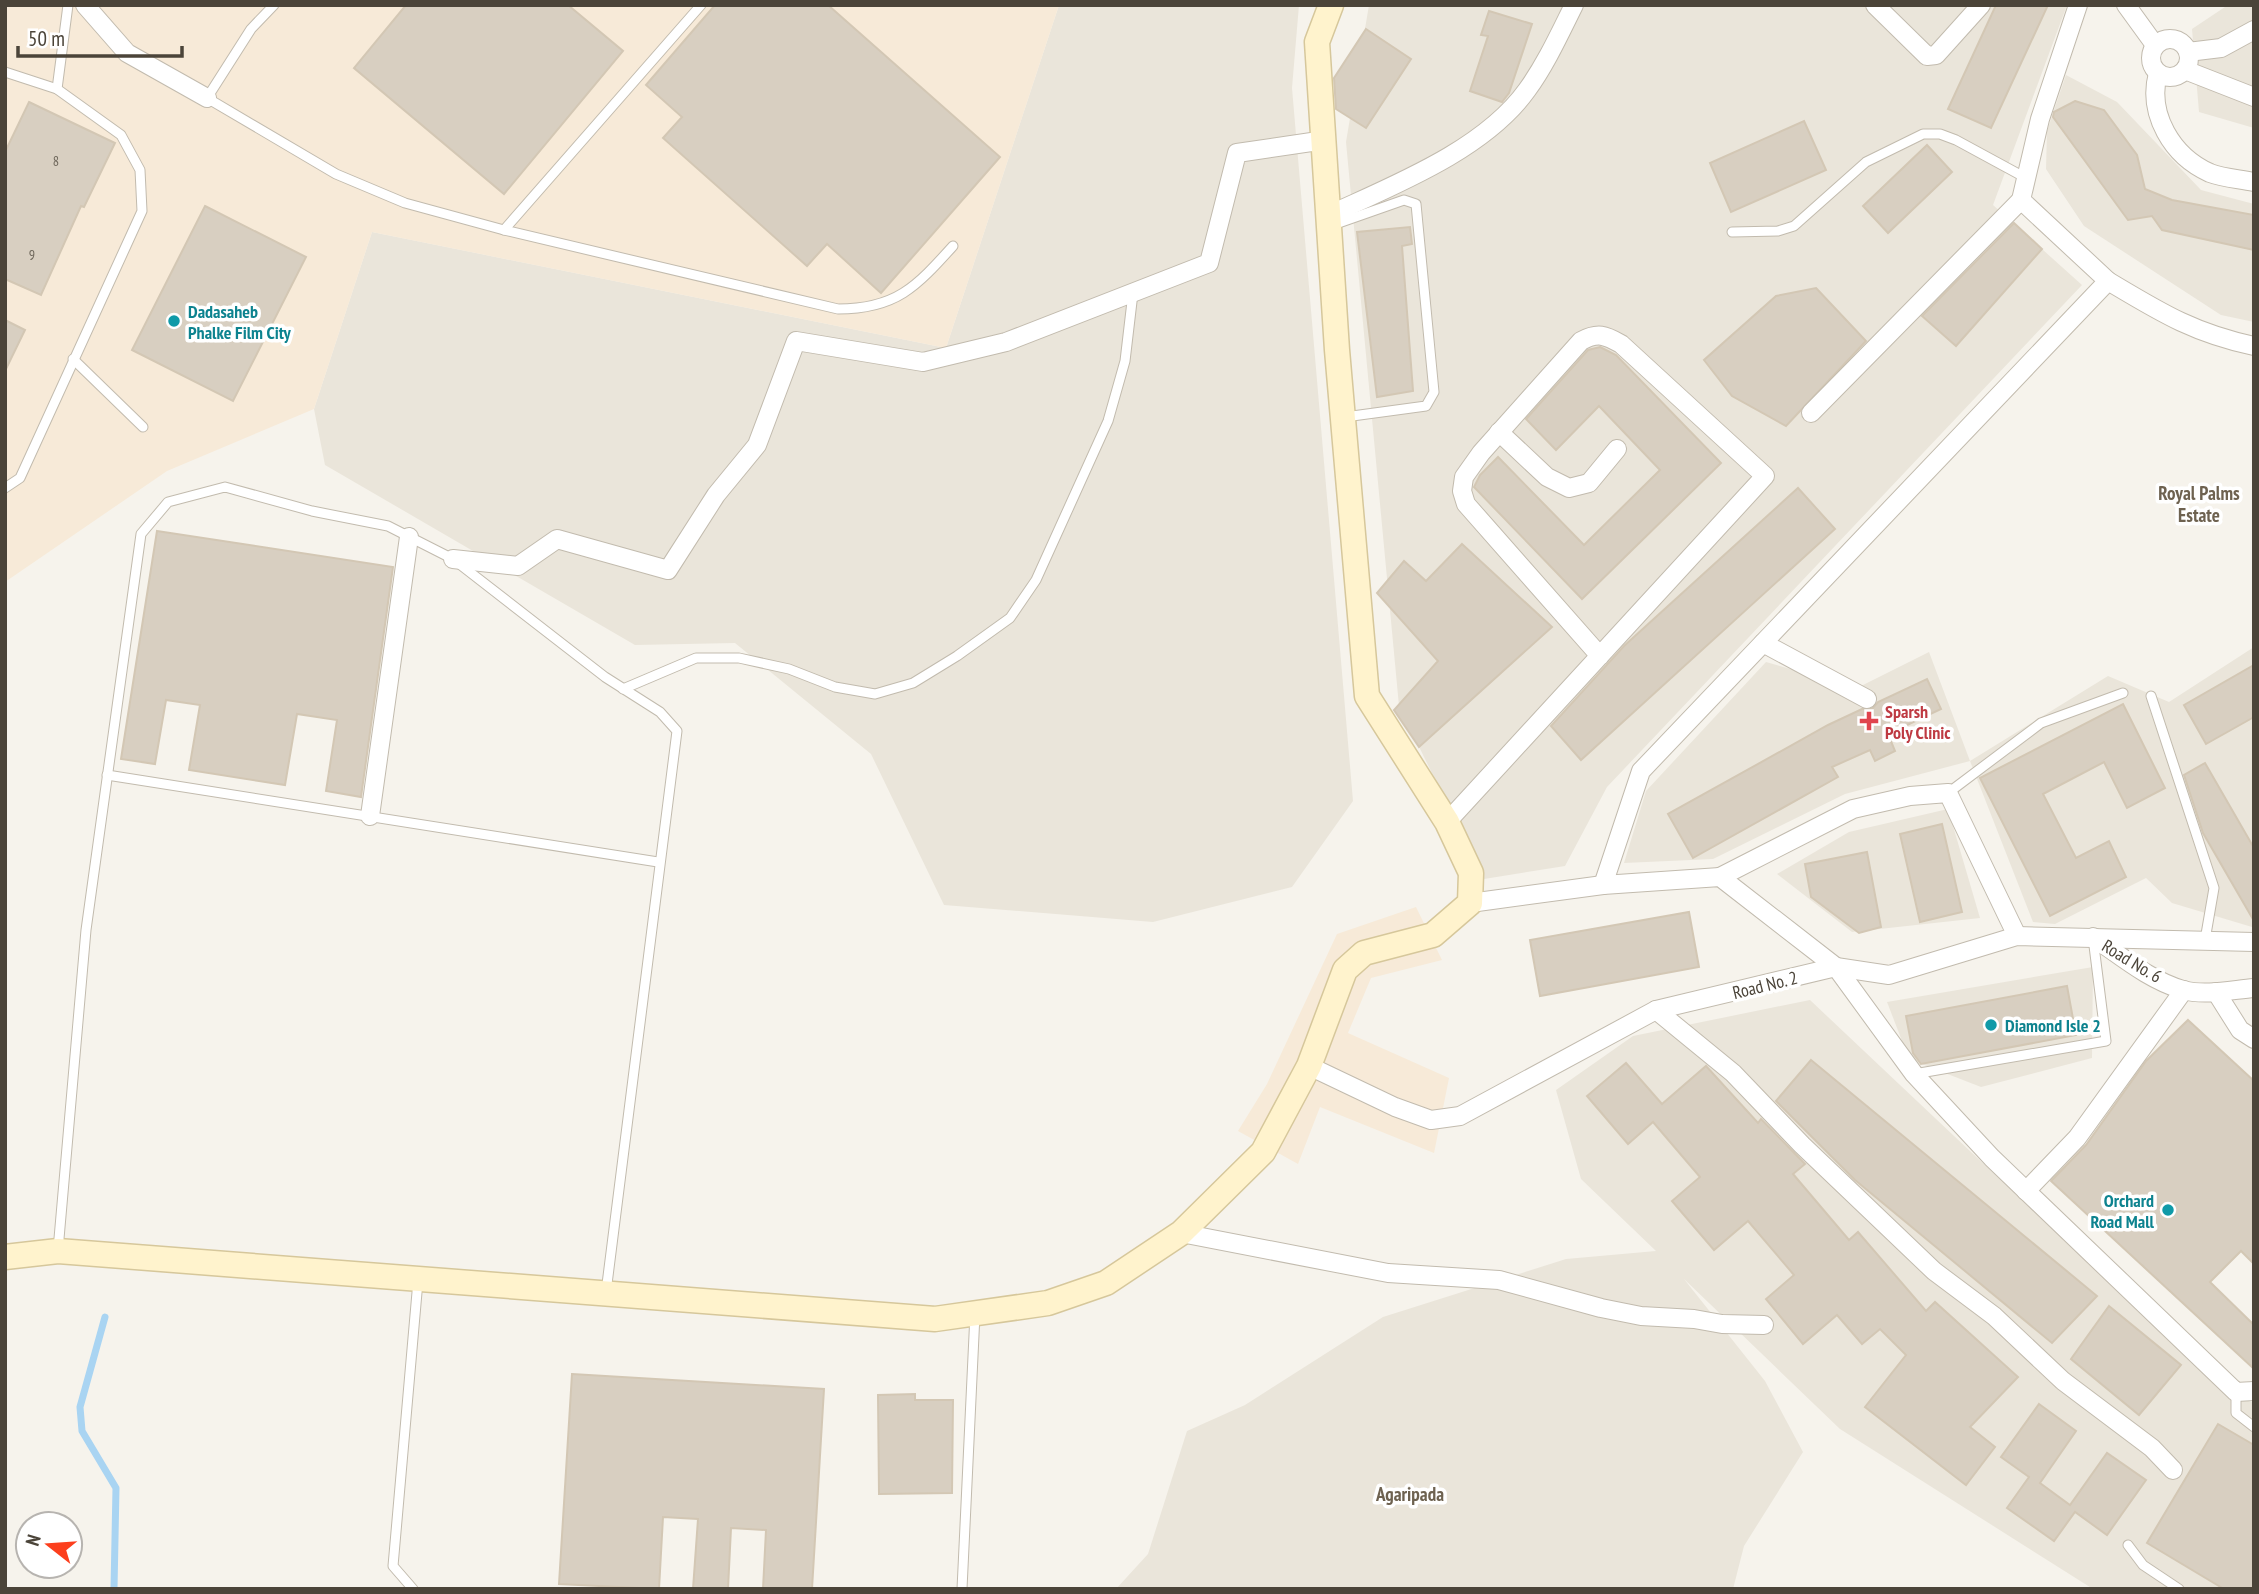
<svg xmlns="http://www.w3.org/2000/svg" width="2259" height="1594" font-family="'PT Sans Narrow',sans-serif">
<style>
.residential{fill:#eae5da}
.commercial{fill:#f7ead8}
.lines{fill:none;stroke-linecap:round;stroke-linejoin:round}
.stream{stroke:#a9d4f2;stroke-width:7}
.building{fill:#d8cfc1;stroke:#d3c7b4;stroke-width:2}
.lane-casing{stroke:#c2bbae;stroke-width:11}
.street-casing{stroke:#c2bbae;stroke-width:20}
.secondary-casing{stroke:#d6c79b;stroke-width:27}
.lane{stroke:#fff;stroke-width:9}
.street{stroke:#fff;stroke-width:18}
.secondary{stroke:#fff3cd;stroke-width:24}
.culture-dot{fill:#0f9aa8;stroke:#fff;stroke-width:2.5}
.health-dot{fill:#e0444e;stroke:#fff;stroke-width:2.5}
.labels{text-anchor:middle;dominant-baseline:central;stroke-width:7;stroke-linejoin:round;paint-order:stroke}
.number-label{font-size:14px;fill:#6e675b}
.culture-label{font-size:18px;font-weight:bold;fill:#0d838f;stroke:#fff;text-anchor:start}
.health-label{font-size:18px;font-weight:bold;fill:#be3a42;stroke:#fff;text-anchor:start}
.street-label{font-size:18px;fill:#4b4439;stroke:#fff}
.neighbourhood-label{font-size:19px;font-weight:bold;fill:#6e6250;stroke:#fff}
</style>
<rect width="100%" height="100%" fill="#f6f3ec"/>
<g class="residential">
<polygon points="1059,5 1299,5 1292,88 1353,801 1292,887 1153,922 944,905 871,754 735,643 635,645 325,465 314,409 372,232 946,348"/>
<polygon points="1369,5 2067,5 1993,205 2082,285 1607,787 1565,866 1484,879 1399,706 1346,142"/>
<polygon points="2228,5 2254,5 2254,128 2199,112 2192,29"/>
<polygon points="2066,75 2117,102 2201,190 2254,204 2254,322 2221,315 2084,226 2046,169 2047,131"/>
<polygon points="2254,647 2252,927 2172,903 2146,878 2055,924 2033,922 1970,761 1845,794 1713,859 1624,863 1646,791 1766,662 1857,688 1929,652 1970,761 2108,676 2169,702"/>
<polygon points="1948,809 1980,918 1852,932 1777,874 1849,832"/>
<polygon points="2093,967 2092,1058 1981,1087 1909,1059 1887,1002"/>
<polygon points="1810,1000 2225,1392 2254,1403 2254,1589 2093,1589 1840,1429 1684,1279 1765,1381 1803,1452 1744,1546 1733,1589 1116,1589 1148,1554 1187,1431 1245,1405 1383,1317 1566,1259 1656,1251 1581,1179 1556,1090 1633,1036"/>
</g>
<g class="commercial">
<polygon points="5,5 1059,5 946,348 372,232 314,409 167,471 5,582"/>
<polygon points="1416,907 1442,960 1371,978 1348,1033 1449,1078 1434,1153 1320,1107 1298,1164 1238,1131 1267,1084 1337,934"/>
</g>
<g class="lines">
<polyline class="stream" points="105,1317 80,1407 82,1431 116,1488 114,1589"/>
</g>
<g class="building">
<polygon points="406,5 568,5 623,51 504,194 354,68"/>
<polygon points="715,5 828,5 1000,157 881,293 827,244 807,266 663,138 682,117 646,85"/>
<polygon points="1996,5 2048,5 1991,128 1948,109"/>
<polygon points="1489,11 1532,24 1509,93 1502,102 1470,91 1488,36 1481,35"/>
<polygon points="1366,29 1411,59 1366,128 1336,109 1334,78"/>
<polygon points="2075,101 2104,110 2137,155 2145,189 2172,200 2254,215 2254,250 2162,230 2152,216 2128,220 2053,117 2054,112"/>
<polygon points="29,102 115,143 84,207 81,206 41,295 5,279 5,152"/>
<polygon points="1804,121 1826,170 1731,212 1710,163"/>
<polygon points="1927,145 1952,172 1888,233 1863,206"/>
<polygon points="205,206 306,257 233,401 132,350"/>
<polygon points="2014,223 2042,249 1956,346 1922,316"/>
<polygon points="1410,227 1412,244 1402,246 1413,391 1377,397 1357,232"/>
<polygon points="1816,288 1866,341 1786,426 1732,396 1704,360 1776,296"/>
<polygon points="5,320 25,330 5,371"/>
<polygon points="1600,347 1616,355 1721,463 1582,599 1474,487 1480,475 1498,457 1584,545 1660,470 1599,406 1556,450 1526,419 1588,350"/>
<polygon points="1798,488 1835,529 1581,760 1551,726 1624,646"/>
<polygon points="157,531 393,567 361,797 326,791 337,720 297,714 285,785 189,770 200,705 166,700 155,764 121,759"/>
<polygon points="1462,544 1552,627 1419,747 1394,710 1438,661 1377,593 1404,561 1426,581"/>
<polygon points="2254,665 2254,717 2206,744 2184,705"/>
<polygon points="1927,679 1941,709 1888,734 1895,751 1875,761 1870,750 1832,767 1838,777 1693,858 1668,814 1828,725 1862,709 1872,709 1878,702"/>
<polygon points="2123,704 2165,788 2127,808 2104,762 2043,794 2076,858 2109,841 2126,877 2050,916 1980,778"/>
<polygon points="2205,763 2254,848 2254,921 2203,833 2184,775"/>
<polygon points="1942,824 1962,912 1920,922 1900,834"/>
<polygon points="1867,852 1881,927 1859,933 1811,897 1805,864"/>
<polygon points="1689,912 1699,967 1540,996 1530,940"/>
<polygon points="2067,986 2076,1035 1921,1064 1913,1053 1906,1016"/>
<polygon points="2188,1020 2254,1081 2254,1264 2241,1251 2210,1282 2254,1325 2254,1369 2051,1181 2086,1145 2146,1061"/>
<polygon points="1811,1060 2097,1296 2052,1343 1855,1180 1776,1101"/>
<polygon points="1626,1063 1662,1104 1706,1066 1758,1123 1761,1119 1805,1164 1793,1174 1849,1240 1858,1232 1926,1311 1935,1302 2018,1377 1970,1427 1995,1447 1966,1485 1865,1407 1906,1355 1880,1329 1862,1344 1837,1315 1803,1344 1766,1299 1794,1275 1748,1221 1714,1250 1672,1201 1700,1177 1653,1122 1628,1144 1587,1096"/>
<polygon points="2109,1306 2181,1365 2139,1415 2071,1359"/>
<polygon points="572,1374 824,1389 812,1589 763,1589 766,1530 731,1528 728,1589 693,1589 698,1519 663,1517 659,1589 559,1584"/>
<polygon points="915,1394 915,1400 953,1400 952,1493 879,1494 878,1395"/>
<polygon points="2039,1404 2076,1431 2040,1483 2070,1505 2107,1453 2146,1480 2107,1535 2075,1512 2054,1541 2007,1508 2029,1477 2001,1457"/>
<polygon points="2218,1424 2254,1445 2254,1589 2224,1589 2147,1543"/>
</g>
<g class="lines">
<g class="lane-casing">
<g id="lane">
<path d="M274 5 251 29 207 98 336 174 405 203 504 230 838 309C896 309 916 287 953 246"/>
<polyline points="5,72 57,89 121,135 140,170 142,211 20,478 5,488"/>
<polyline points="57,89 68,5"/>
<polyline points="1330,226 1404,200 1416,204 1434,392 1426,406 1345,417"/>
<polyline points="504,230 701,5"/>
<polyline points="1732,232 1778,231 1794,226 1866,162 1923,134 1940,134 1956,140 2026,178"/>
<polyline points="73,359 143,427"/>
<polyline points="623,689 696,658 739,658 789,669 835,687 875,694 913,683 957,656 1010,618 1036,580 1108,421 1125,361 1133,293"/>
<polyline points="2151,696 2214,888 2205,940"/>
<polyline points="107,775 658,862"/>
<polyline points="1948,793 2041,723 2123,693"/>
<polyline points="1914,1074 2106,1041 2093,938"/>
<polyline points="58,1250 86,930 141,534 168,502 225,487 312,511 388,526 453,559 605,677 660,712 677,731 606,1292"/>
<polyline points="2236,1392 2236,1413 2254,1427"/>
<polyline points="2128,1545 2143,1565 2179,1589"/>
<polyline points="413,1589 393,1566 418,1281"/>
<polyline points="962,1589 975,1314"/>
</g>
</g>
<g class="street-casing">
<g id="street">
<polyline points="85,5 127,53 207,98"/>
<polyline points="1875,5 1927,56 1936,55 1981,5"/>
<polyline points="2126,5 2155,45"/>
<circle cx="2170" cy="58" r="19"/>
<polyline points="2188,52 2221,48 2254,30"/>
<polyline points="2185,70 2254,97"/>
<path d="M2158 73C2147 114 2172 156 2210 173 2223 178 2240 179 2254 182"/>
<polyline points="2021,200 2040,119 2078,5"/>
<path d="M1329 215C1394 185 1484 150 1527 90 1546 64 1560 33 1574 5"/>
<path d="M2108 281C2160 312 2193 333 2254 346"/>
<polyline points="1499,432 1547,477 1569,488 1589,483 1617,449"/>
<polyline points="453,559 518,566 557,539 668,570 716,495 757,445 796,341 923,362 1006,342 1209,263 1237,153 1325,140"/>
<polyline points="1763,643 1867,699"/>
<polyline points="370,816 409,537"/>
<path d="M1447 822 1765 476 1621 344C1605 335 1598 332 1581 341L1481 453 1464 477 1462 491 1466 504 1600 656"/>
<polyline points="1720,877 1853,809 1910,796 1948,793 2017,936"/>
<polyline points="1603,885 1641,771 2108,281 2021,200 1811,413"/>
<polyline points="1470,903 1603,885 1720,877 1836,967 1914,1074 1992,1158 2236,1392 2254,1391"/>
<path d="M2093 937C2121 956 2149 980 2183 990 2205 996 2231 990 2254 988"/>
<polyline points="2216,992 2240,1030 2254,1039"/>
<polyline points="1656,1010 1733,1073 1802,1145 1934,1271 1994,1316 2063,1381 2152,1448 2173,1470"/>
<polyline points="1309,1066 1395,1107 1431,1120 1460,1116 1656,1010 1836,967 1889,975 2017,936 2254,942"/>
<polyline points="2026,1191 2077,1138 2184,990"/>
<polyline points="1181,1233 1388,1273 1499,1280 1601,1308 1641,1316 1694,1319 1722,1324 1764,1325"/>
</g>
</g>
<g class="secondary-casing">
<polyline id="secondary" points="5,1257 58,1251 935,1319 1048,1303 1106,1283 1181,1233 1263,1152 1309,1066 1345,970 1364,953 1433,935 1470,903 1471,873 1447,822 1367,696 1337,350 1317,42 1331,5"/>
</g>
<use href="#lane" class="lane"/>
<use href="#street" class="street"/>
<use href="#secondary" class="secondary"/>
</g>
<g class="culture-dot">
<circle cx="174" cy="321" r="7"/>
<circle cx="1991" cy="1025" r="7"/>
<circle cx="2168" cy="1210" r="7"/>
</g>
<path class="health-dot" d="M1865.5 710.5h7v7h7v7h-7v7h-7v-7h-7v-7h7z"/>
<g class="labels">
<g class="number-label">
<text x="56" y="161">8</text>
<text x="32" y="255">9</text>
</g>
<g class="culture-label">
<text x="188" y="311">Dadasaheb<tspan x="188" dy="21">Phalke Film City</tspan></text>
<text x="2005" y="1025">Diamond Isle 2</text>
<text x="2154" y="1200" text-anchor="end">Orchard<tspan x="2154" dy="21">Road Mall</tspan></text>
</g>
<g class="health-label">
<text x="1885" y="711">Sparsh<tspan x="1885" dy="21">Poly Clinic</tspan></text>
</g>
<g class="street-label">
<text transform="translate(2132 961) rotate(31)">Road No. 6</text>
<text transform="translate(1765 985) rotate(-14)">Road No. 2</text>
</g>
<g class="neighbourhood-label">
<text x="2199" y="493">Royal Palms<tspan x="2199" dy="22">Estate</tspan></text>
<text x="1410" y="1494">Agaripada</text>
</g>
</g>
<rect width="2259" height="1594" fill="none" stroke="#4b4439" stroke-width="14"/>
<g transform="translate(49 1545) rotate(287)"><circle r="33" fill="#ffffff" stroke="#b7b4b0" stroke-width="2"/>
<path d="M0-5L12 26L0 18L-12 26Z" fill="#fc3f1d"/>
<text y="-10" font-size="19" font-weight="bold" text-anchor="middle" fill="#4b4439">N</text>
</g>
<path d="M18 46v10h164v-10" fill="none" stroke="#4b4439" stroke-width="3.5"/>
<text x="28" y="46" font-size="21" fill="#4b4439" stroke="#ffffff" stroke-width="5" paint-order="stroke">50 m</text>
</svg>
